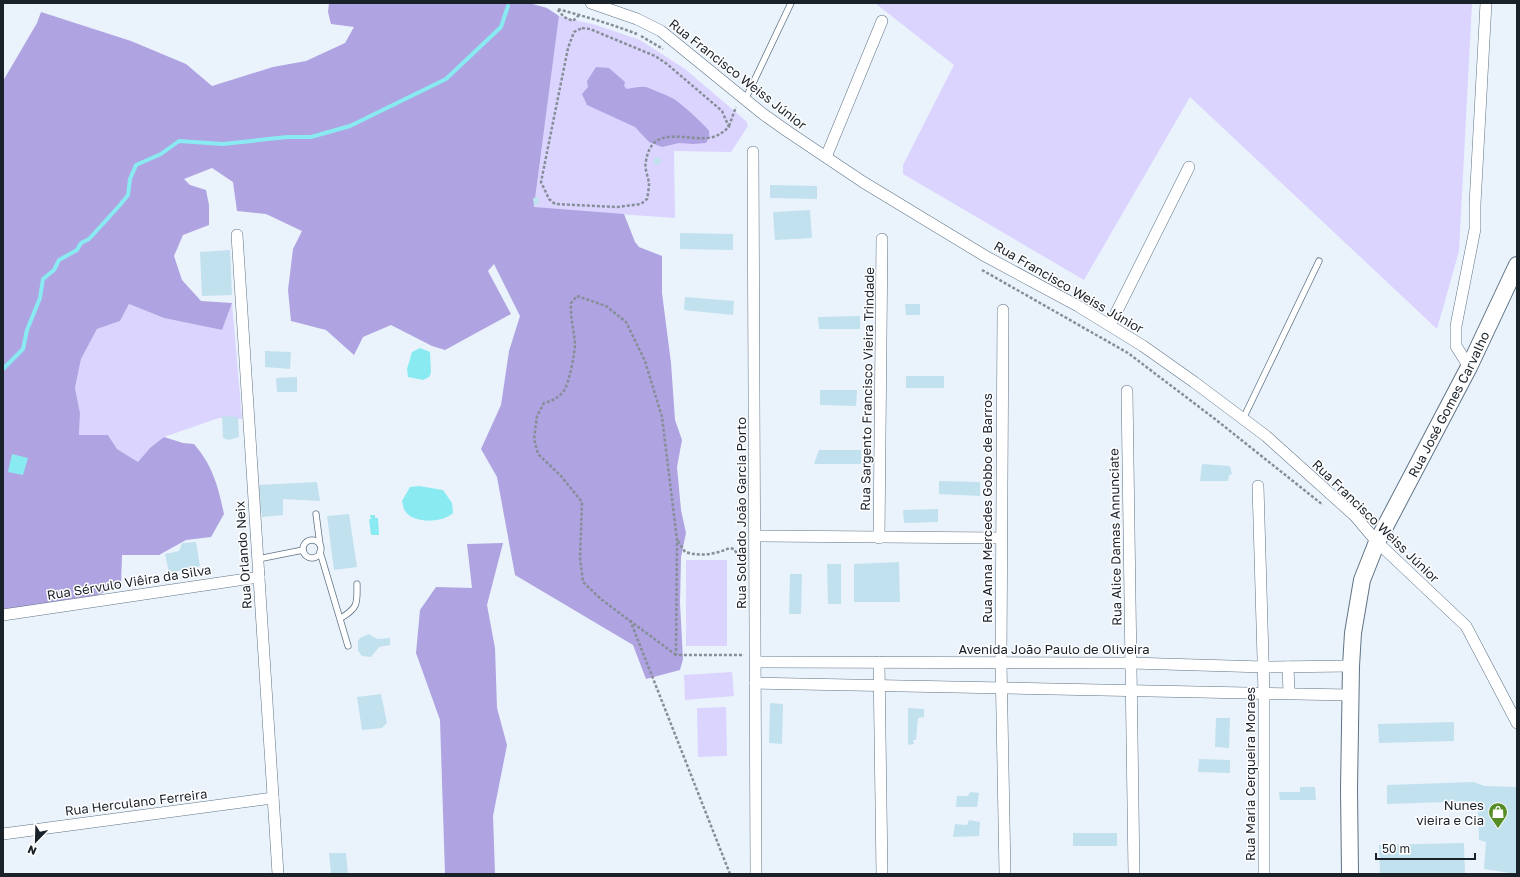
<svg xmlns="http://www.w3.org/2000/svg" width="1520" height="877" font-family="'Golos Text',sans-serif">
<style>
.green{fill:#dbd4ff}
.forest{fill:#afa3e2}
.water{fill:#8aeaf1}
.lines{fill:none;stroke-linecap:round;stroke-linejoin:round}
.stream{stroke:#8aeaf1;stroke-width:4}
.building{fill:#c1e1ee}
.service-casing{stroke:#5f7386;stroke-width:7}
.minor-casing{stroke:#5f7386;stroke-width:12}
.secondary-casing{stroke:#5f7386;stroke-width:18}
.path{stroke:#868e97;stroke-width:2.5;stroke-dasharray:3 2;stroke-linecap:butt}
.service{stroke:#fff;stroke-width:5.5}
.minor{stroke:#fff;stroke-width:11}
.secondary{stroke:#fff;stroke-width:16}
.labels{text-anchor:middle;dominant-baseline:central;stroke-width:3;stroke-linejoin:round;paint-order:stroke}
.street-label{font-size:13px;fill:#192129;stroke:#fff}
.poi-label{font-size:13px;fill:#192129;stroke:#fff;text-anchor:end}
</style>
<rect width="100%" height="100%" fill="#eaf3fc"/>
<g class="green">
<polygon points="875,3 1472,3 1459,251 1437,329 1190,97 1084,280 903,174 903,165 954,65"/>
<polygon points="559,16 596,25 640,40 685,69 746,121 748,126 731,152 674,151 675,218 534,208"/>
<polygon points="232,303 242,419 219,418 164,437 138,462 117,449 108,435 79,435 80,413 75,388 81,359 97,329 120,321 129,304 164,318 222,330"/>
<rect x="686" y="560" width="41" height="86"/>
<polygon points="732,672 734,696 685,700 684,675"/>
<polygon points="726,707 727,756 698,757 697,708"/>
</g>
<g class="forest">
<path d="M329 3H529L547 8 559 16 534 207 624 214 635 242 639 247 662 256V293L671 363 675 420 682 440 677 467 681 510 686 533 681 557 680 603 683 659 680 670 646 679 633 645 515 575 497 477 481 449 501 405 509 351 520 316 494 264 488 271 511 314 445 350 432 346 391 325 363 337 354 355 326 330 291 321 288 290 293 249 302 231 266 214 237 211 233 182 212 168 184 179 190 185 206 190 209 205V225L183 235 174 256 182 280 201 301 232 303 222 330 164 318 129 304 120 321 97 329 81 359 75 388 80 413 79 435H108L117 449 138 462 150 448 164 437 183 443 194 444C213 466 218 486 224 514L211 537 186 540 159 555H122L121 585 88 599 3 609V81L37 23 41 12 131 41 186 64 212 86 273 67 306 61 345 43 354 27 331 24 328 12Z"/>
<path d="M596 67 609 68 625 82 624 86 627 89C633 88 641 86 646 87 654 90 664 94 672 98 679 101 706 126 709 131 710 135 708 140 706 143L693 144 679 143 662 147 649 142 635 127 587 105 582 94 588 87 587 81Z"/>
<polygon points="503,543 487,605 495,648 497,708 507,745 493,816 495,874 445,874 440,720 416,653 420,610 436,587 472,588 467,544"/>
</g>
<g class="water">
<polygon points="420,348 430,352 431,373 429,377 423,380 408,377 407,369 412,352"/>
<polygon points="12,454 28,458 23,475 8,472"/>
<path d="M419 486 443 490 452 503 453 513C443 523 413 524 405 511 403 508 403 504 402 501L410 487Z"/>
<polygon points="370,515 375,515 375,518 378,518 379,535 371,535 369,519 371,519"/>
</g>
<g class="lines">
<polyline class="stream" points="3,369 23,349 27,330 40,298 43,279 54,270 59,260 77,250 81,243 89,239 120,205 128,195 130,179 136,165 161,154 179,141 223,144 287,137 311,137 350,126 446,79 501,27 508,6"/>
</g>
<g class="building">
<polygon points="655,157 662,159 659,165 653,164"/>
<polygon points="770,185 817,186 817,199 770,198"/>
<polygon points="539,197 539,204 534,206 533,198"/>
<polygon points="810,210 812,238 775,240 773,212"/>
<polygon points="680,233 733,234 733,250 680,249"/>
<polygon points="230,250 232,295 202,296 200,252"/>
<polygon points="685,297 734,301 733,315 684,310"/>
<polygon points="905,304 920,304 920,315 906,315"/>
<polygon points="860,316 860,329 819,329 818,317"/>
<polygon points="265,351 291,352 290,369 265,367"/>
<rect x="906" y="376" width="38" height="12"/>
<polygon points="297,377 297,392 277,392 276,378"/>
<polygon points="820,390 857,390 856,406 820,405"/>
<polygon points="222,416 238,417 239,437 229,440 223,438"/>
<polygon points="819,450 861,450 861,464 814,464"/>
<polygon points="1202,464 1230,466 1232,474 1229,475 1228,481 1200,481"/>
<polygon points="939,481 980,482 980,496 939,494"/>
<polygon points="317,482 320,501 283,499 283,515 262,517 258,485"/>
<polygon points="938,509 938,522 904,523 903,510"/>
<polygon points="349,514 357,567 334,570 327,516"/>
<polygon points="196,542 200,566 169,573 165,554 179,551 182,543"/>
<polygon points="899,562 900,602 854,602 854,564"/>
<polygon points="827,564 841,564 841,604 828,604"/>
<polygon points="790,574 802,574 801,614 789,614"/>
<polygon points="369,634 377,639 390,638 390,645 379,647 371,657 362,656 358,651 358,641 360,638"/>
<polygon points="381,694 387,723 382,728 362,730 357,697"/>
<polygon points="770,703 783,704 782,744 769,743"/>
<polygon points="908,708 924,709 924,717 918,718 916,740 913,740 914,744 908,745"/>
<polygon points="1216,718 1230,718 1229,748 1215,747"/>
<polygon points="1454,722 1454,741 1379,743 1378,724"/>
<polygon points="1199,759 1230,760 1230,773 1198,772"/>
<polygon points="1474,782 1484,786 1516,787 1517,874 1484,869 1486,842 1479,840 1478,806 1475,801 1387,804 1387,785"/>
<polygon points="1300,787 1315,787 1316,800 1280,800 1279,792 1300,792"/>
<polygon points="970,792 979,793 977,807 956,807 957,796 968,796"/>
<polygon points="969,820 980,822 979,836 953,837 955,824 967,825"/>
<rect x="1073" y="833" width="44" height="13"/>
<polygon points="1464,843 1465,874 1380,874 1379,845"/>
<polygon points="329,853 346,853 348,874 331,874"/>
</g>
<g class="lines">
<g class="service-casing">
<g id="service">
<polyline points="745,100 791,3"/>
<polyline points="1243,419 1319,261"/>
<polyline points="316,514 320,545"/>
<circle cx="312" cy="549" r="9"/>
<polyline points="320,552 348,646"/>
<polyline points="258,559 303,550"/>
<path d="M341 618C359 607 357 603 357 584"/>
</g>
</g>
<g class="minor-casing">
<g id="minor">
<polyline points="591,3 637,19 661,31 763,114 787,131 863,182 985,256 1078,306 1143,346 1194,382 1266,436 1355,516 1377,542 1466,626 1517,723"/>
<polyline points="753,152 756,874"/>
<polyline points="826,157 882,21"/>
<polyline points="237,235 278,874"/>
<polyline points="1003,310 1001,662 1005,874"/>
<polyline points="1110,325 1189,167"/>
<polyline points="1469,367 1456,346 1456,326 1475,229 1475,204 1486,3"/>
<polyline points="1127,391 1134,874"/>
<polyline points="1258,486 1264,693 1264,874"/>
<polyline points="755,536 1000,538"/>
<polyline points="879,538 882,239"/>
<polyline points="3,615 259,577"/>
<polyline points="756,662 1131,663 1264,667 1351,666"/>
<polyline points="879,662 882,874"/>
<polyline points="1288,667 1289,693"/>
<polyline points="755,683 1350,695"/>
<polyline points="3,834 273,798"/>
</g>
</g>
<g class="secondary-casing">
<g id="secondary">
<path id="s1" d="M1350 874 1349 789 1351 666 1353 633 1362 580 1377 542 1469 367 1517 265"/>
</g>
</g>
<g class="path">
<path d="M579 15 573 21 564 17 557 9C584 16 611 24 637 34"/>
<path d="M582 28 590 29 655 56 667 64 722 111 729 127C724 131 720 135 713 137 689 143 652 122 646 161 644 168 648 176 649 183 649 188 648 194 647 199L641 204 617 207 555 204 549 199 541 182 568 48 574 32Z"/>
<polyline points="641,36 663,49"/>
<polyline points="729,126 736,107"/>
<polyline points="982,270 1128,353 1215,419 1323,505"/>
<path d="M678 541 685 552C702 557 715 554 730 548L734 549 743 563"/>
<polyline points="630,620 730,874"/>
<path d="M676 655 602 600 583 582 580 558 582 502 561 476 538 454 534 439 537 416 544 403C552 401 558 398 563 392 569 385 575 353 575 344 574 330 570 317 571 303L577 296 606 306 626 322 645 361 662 417 677 540 676 655H744"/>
</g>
<use href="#service" class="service"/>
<use href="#minor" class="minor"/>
<use href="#secondary" class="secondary"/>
</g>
<defs>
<g id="shop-pin" transform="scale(1)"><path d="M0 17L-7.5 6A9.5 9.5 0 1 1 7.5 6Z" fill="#568d27" stroke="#fff"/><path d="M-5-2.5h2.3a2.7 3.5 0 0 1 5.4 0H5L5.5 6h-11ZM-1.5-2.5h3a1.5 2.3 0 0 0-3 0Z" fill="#fff"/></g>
</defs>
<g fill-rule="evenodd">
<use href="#shop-pin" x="1498" y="812"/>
</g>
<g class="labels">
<g class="street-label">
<text transform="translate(738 74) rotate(38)">Rua Francisco Weiss Júnior</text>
<text transform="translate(1069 287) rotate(30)">Rua Francisco Weiss Júnior</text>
<text transform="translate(867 389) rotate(-89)">Rua Sargento Francisco Vieira Trindade</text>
<text stroke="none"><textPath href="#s1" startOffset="491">Rua José Gomes Carvalho</textPath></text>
<text transform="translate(987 508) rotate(-90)">Rua Anna Mercedes Gobbo de Barros</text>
<text transform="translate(741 513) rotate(-90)">Rua Soldado João Garcia Porto</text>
<text transform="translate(1376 521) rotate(44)">Rua Francisco Weiss Júnior</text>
<text transform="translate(1115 537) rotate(-91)">Rua Alice Damas Annunciate</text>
<text transform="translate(243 555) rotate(-94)">Rua Orlando Neix</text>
<text transform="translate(129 582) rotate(-9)">Rua Sérvulo Viêira da Silva</text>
<text x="1054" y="649">Avenida João Paulo de Oliveira</text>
<text transform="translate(1250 774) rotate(-90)">Rua Maria Cerqueira Moraes</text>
<text transform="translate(136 802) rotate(-7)">Rua Herculano Ferreira</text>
</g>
<g class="poi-label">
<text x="1484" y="805">Nunes<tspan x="1484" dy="15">vieira e Cia</tspan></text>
</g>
</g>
<rect width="1520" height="877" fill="none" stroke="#192129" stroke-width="8"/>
<g transform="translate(36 841) rotate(203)" stroke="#ffffff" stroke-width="3" paint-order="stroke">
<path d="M0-3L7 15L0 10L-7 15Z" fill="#192129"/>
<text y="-6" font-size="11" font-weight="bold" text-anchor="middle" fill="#192129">N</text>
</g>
<path d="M1376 853v6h99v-6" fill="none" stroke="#192129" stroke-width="2"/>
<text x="1382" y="853" font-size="12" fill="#192129" stroke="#ffffff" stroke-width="3" paint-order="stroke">50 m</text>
</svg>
